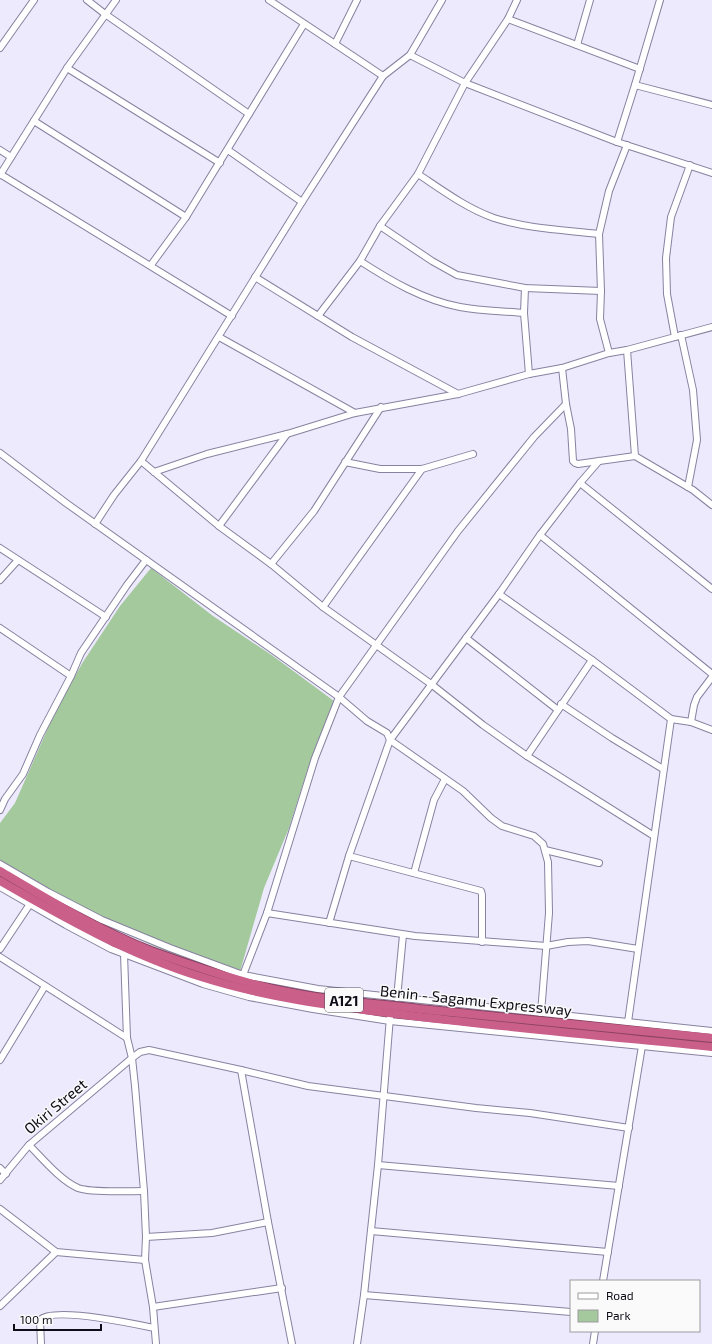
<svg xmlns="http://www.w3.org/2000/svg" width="712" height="1344" font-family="'Exo 2',sans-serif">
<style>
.green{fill:#a4c99d}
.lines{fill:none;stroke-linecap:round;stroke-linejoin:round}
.minor-casing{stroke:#8782a0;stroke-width:8}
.highway-casing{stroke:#884262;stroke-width:10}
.minor{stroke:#fff;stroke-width:6}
.highway{stroke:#ca5f8a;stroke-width:8}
.labels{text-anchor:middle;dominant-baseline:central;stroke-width:3;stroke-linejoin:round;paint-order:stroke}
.shield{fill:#fafafa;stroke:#55535b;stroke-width:1}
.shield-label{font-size:14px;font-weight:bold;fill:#0e0c17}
.street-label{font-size:15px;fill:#0e0c17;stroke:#fafafa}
</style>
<rect width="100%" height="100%" fill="#edeafd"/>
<polygon class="green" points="151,568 213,616 273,656 334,701 308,768 289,828 264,888 239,975 202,965 156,947 111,927 55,901 0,868 0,823 15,803 58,705 83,662 120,606"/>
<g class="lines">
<g class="minor-casing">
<g id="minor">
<polyline points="87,0 105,14 249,114"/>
<polyline points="269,0 383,76"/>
<polyline points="508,19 640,69"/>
<polyline points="335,44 357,0"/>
<polyline points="577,45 590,0"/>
<polyline points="0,48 34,0"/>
<polyline points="410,55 465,83 617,142 712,173"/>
<polyline points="67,68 220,163"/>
<polyline points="635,85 712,105"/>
<polyline points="34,121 186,217"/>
<polyline points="617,142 635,85 660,0"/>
<polyline points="0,150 11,157"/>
<polyline points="228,150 302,202"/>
<polyline points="0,174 232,316"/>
<path d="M418 174C442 190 466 208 494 218 528 229 565 230 599 234"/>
<polyline points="0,175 67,68 116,0"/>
<polyline points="380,226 432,261 457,275 525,288 601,291"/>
<path d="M360 261C391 281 423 300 460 307 481 311 503 311 524 313L525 288"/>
<polyline points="151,265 186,217 304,24"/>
<polyline points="255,277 352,337 458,394"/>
<polyline points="524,313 529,374"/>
<polyline points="318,316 360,261 380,226 418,174 465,83 508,19 517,0"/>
<polyline points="681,335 693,390 697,440 688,487"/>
<polyline points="219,337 355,413"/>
<polyline points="675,337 667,294 666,258 671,217 690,165"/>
<polyline points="627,350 635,456 693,490 712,505"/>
<polyline points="609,353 600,319 601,291 599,234 609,191 627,145"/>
<polyline points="562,368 566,404 571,429 573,461 575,463 578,464 635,456"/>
<polyline points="0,453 66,503 339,697 367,721 387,733 390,740 463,791 491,818 502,826 534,836 543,844 548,862 549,913 541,1013"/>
<polyline points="141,461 219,526 271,564 323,607 431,684 483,725 527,756 654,836"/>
<polyline points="599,461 580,483 712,589"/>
<polyline points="345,462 380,469 422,469 473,454"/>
<polyline points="154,472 207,454 287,434 355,413 458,394 529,374 562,368 609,353 627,350 712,327"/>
<polyline points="580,483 540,535 499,594 592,660 671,719 691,722 712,730"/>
<polyline points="95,524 114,495 141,461 302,202 383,76 410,55 442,0"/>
<polyline points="219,526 287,434"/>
<polyline points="540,535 712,674"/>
<polyline points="0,548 106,617"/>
<polyline points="271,564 314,511 381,407"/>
<polyline points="0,580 18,560"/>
<polyline points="323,607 422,469"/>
<polyline points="0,628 71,676"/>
<polyline points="466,638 558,710"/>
<polyline points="561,704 612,738 663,769"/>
<polyline points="691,722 694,705 697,697 712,677"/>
<polyline points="527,756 592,660"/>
<polyline points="0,810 5,799 23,774 40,735 71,676 81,653 127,585 146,560"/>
<polyline points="545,850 599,863"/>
<polyline points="349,856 481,891 482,895 482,942"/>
<polyline points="0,864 48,892 102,920 170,948 243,975 318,989 712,1031"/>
<polyline points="414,873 434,800 445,779"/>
<polyline points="0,887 66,925 111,949 203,984 249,997 313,1009 390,1021 712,1053"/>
<polyline points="267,913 415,936 546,946 568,942 588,941 638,949"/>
<polyline points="329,923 349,856 390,740 499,594"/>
<polyline points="0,949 30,904"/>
<polyline points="124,954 127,1038 132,1058 135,1086 144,1191 146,1237 145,1260 153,1307 156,1344"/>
<polyline points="0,957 127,1038"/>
<polyline points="243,975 267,913 315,758 339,697 458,531 534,437 566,404"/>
<polyline points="397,998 403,935"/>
<polyline points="628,1022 671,719"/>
<polyline points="0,1060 45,986"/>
<polyline points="241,1070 268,1222 292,1344"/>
<path d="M29 1145C43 1159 60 1180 78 1188 91 1193 128 1191 144 1191"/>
<polyline points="378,1165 619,1186"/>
<polyline points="0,1168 6,1174"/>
<polyline points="0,1180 29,1145 132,1058 140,1052 149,1050 241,1070 308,1086 476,1108 530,1113 629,1128"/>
<polyline points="0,1209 56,1252 145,1260"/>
<polyline points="371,1231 608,1252"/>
<polyline points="146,1237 212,1233 268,1222"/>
<polyline points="603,1281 642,1046"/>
<polyline points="364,1295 571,1312"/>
<polyline points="0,1306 56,1252"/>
<polyline points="153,1307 282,1288"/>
<path d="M41 1344 40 1320C52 1306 135 1324 154 1328"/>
<polyline points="357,1344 364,1295 378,1165 390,1017"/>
<polyline points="593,1344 595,1331"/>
</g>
</g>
<g class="highway-casing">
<g id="highway">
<path d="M0 871C49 900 98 930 151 951 184 963 217 974 250 983 305 999 363 1002 420 1009 517 1019 615 1028 712 1038"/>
<path d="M0 881C64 918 130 955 201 977 270 999 341 1007 412 1016 512 1028 612 1037 712 1047"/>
</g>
</g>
<use href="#minor" class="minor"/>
<use href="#highway" class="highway"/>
</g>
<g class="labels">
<rect class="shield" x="325" y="988" width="38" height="24" rx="3"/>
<g class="shield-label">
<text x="344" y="1000">A121</text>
</g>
<g class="street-label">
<text transform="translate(476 1000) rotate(6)">Benin - Sagamu Expressway</text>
<text transform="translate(55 1106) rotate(-40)">Okiri Street</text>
</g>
</g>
<rect x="570" y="1280" width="130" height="52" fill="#fafafa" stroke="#9c9b9f"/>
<rect x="578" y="1293" width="20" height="6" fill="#ffffff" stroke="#9c9b9f"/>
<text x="606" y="1300" font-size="12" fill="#0e0c17">Road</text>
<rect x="578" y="1310" width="20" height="12" fill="#a4c99d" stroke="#9c9b9f"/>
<text x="606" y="1320" font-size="12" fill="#0e0c17">Park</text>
<path d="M14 1324v6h87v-6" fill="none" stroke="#0e0c17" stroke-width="2"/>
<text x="20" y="1324" font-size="12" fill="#0e0c17" stroke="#fafafa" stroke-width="3" paint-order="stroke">100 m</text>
</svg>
